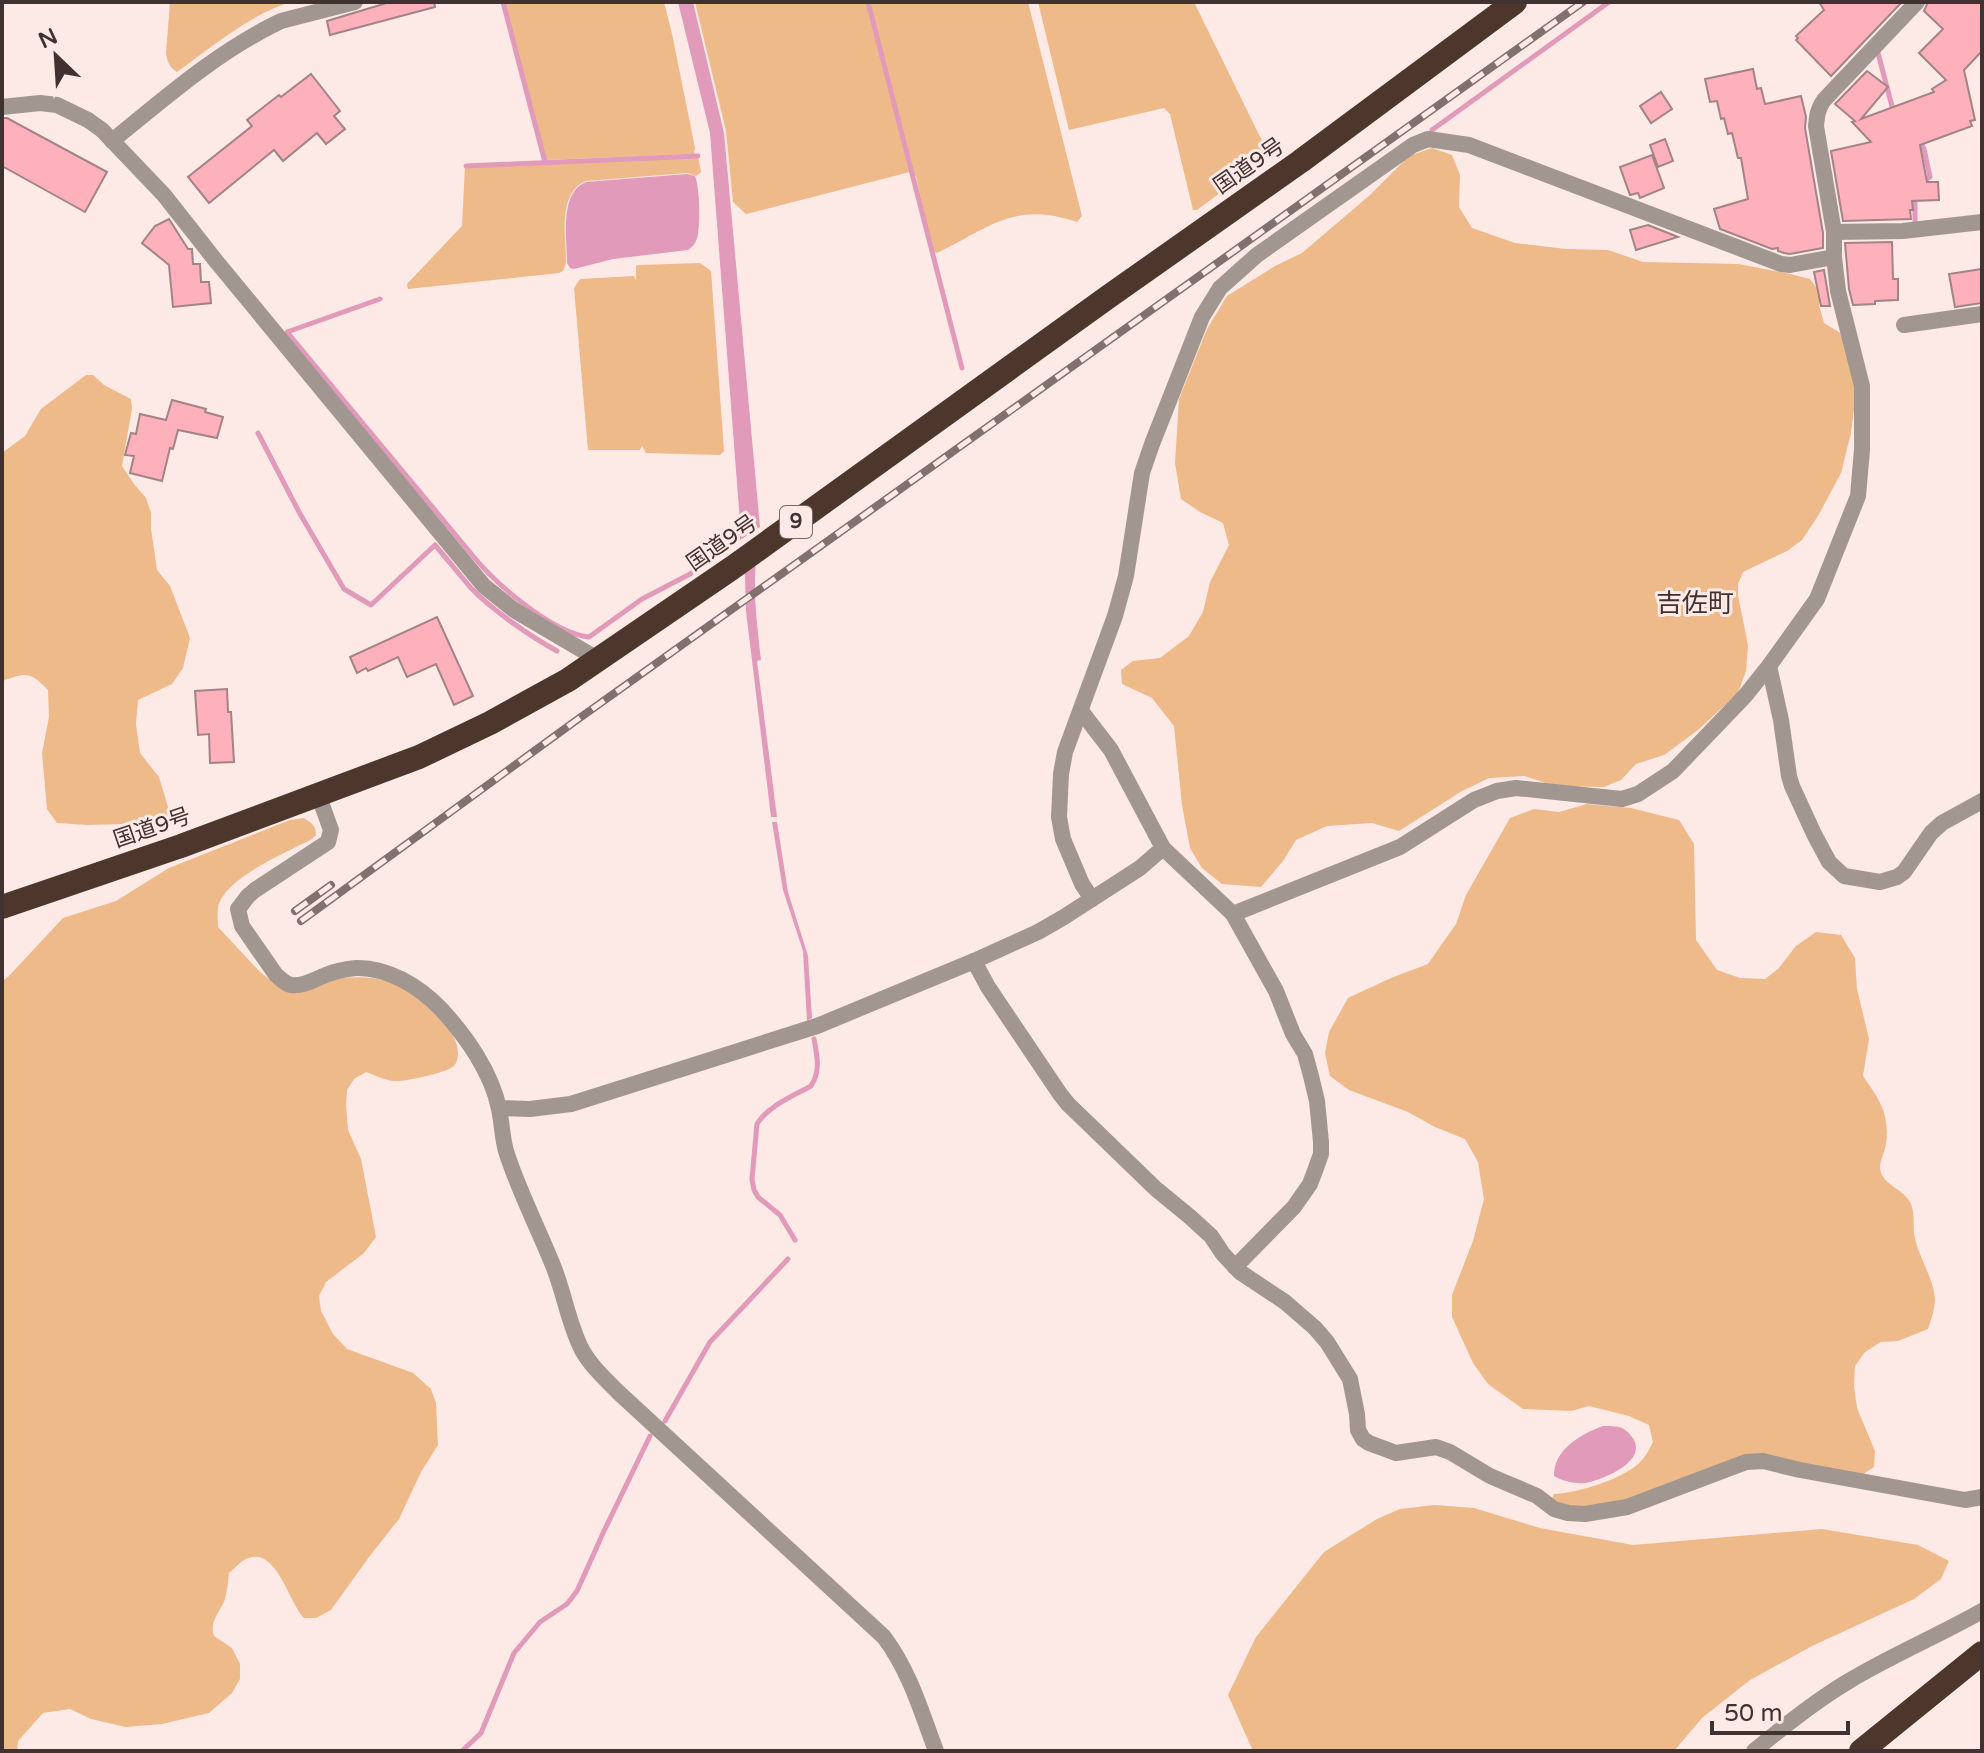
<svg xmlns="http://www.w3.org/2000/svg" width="1984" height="1753" font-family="'Varela Round','Noto Sans JP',sans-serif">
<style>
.green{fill:#efba89}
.water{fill:#e19ab9}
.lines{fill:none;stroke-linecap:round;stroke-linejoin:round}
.stream{stroke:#e19ab9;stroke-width:5}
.building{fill:#feb0bb;stroke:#a28387;stroke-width:2}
.street{stroke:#a29690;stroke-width:16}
.highway{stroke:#4d362b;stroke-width:24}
.rail-casing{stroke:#80706e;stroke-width:8}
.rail{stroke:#fde9e5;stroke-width:5;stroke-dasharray:15;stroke-linecap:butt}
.labels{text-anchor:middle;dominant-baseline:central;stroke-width:6;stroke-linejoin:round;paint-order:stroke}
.shield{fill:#fde9e5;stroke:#786966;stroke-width:2}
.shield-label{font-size:20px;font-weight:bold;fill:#3f3230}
.street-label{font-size:22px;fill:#3f3230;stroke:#fde9e5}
.quarter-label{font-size:26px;fill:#3f3230;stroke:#fde9e5}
</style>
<rect width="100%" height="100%" fill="#fde9e5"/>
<g class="green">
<path d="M170 2H290C248 16 213 46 177 72 170 68 167 61 166 54Z"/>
<polygon points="504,2 664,2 672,34 695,148 694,154 546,160"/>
<path d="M695 2H1028L1082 216 1077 222C1014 201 990 227 937 253L932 251 916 176 910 172 746 214 733 202 726 131Z"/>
<polygon points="1038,2 1194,2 1266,149 1267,158 1197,210 1193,210 1170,114 1164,108 1069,130"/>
<polygon points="1432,148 1452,155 1460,175 1459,207 1472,228 1515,243 1566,249 1608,250 1643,262 1738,264 1786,273 1810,279 1819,291 1819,305 1824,323 1842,334 1857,386 1851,433 1841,473 1818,516 1802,540 1787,551 1743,572 1738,584 1738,596 1748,645 1746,671 1738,693 1698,730 1664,755 1636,764 1621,780 1604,787 1555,786 1524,776 1489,778 1462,791 1399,831 1372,823 1327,826 1296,840 1283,861 1261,887 1222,884 1202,868 1190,848 1182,805 1174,726 1152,698 1122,684 1121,670 1133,661 1160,658 1189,636 1203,612 1210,582 1229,545 1223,523 1200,512 1181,499 1175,463 1179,399 1207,329 1227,296 1275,266 1302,253 1370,195 1409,156"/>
<path d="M698 157 701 172 696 176 687 173 586 181C557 193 566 237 566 263L563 271 559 273 408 289 407 284 462 226 465 167Z"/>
<polygon points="700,263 711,271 724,451 720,455 646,453 642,446 640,450 588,450 574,288 580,279 634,276 636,280 636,266 639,265"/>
<path d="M86 375H93L104 385 131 399 132 408 122 466 134 484 146 498 151 513V528L157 570 170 586 190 638 183 668 172 684 138 700 136 724 140 753 159 777 171 817 164 823 87 825 57 823 47 809 42 753 49 717 48 690C31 672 26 672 3 681L2 684V453L25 436 41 409Z"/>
<path d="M1587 804 1631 808 1679 820 1694 844 1696 940 1717 970 1740 978 1765 979 1778 969 1796 946 1816 932 1841 935 1855 958 1857 989 1869 1039 1863 1076C1879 1099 1890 1114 1886 1144 1885 1151 1880 1160 1880 1168 1881 1185 1904 1188 1911 1204 1915 1213 1913 1224 1914 1234 1918 1257 1933 1276 1935 1299 1935 1309 1931 1320 1928 1329L1898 1341 1881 1342 1865 1352 1855 1366 1854 1386 1857 1408 1875 1451 1874 1467 1860 1476 1779 1458 1625 1504 1564 1510 1552 1499 1554 1494C1578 1493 1628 1478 1643 1459 1647 1454 1650 1448 1653 1442L1649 1425 1629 1416 1589 1406 1571 1411 1523 1409 1488 1384 1473 1363 1452 1317V1295L1473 1241 1484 1199 1478 1162 1465 1139 1435 1127 1408 1112 1349 1090 1330 1076 1325 1053 1329 1032 1348 998 1391 978 1428 964 1456 924 1466 895 1510 818 1534 809 1559 812Z"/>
<path d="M304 818C311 823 316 825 316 835L312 839C286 853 223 878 218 908 217 914 218 921 218 927L260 972 282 989C318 982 354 971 391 982 401 985 416 990 424 997 438 1009 469 1047 454 1066 449 1072 404 1082 395 1081 386 1081 375 1075 366 1072L354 1079 347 1090 346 1105 348 1130 361 1159 376 1237 364 1253 326 1282 319 1296 321 1311 333 1334 347 1349 413 1373 431 1389 436 1403 438 1445 421 1472 399 1519 369 1557 331 1610 316 1618H304C288 1602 276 1542 244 1560 239 1563 234 1569 229 1573 228 1582 227 1591 225 1599 220 1613 209 1621 214 1636L232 1648 240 1664V1679L232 1693 209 1713 162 1724 126 1727 91 1719 70 1709 43 1713 18 1741 17 1751H2V981L8 977 63 918 116 901 169 868 290 820Z"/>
<polygon points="1434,1505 1474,1508 1540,1528 1633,1545 1822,1529 1918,1545 1949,1561 1941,1579 1914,1599 1812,1646 1750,1680 1702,1718 1674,1751 1253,1751 1228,1695 1256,1637 1324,1552 1377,1519 1400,1509"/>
</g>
<g class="water">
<polygon points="678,2 693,2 724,133 760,527 737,542 740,522 710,133"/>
<path d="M687 174 695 176C700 189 700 220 698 234 697 241 694 246 688 250L613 259 574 269 570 268 567 263C567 238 559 193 586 182Z"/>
<path d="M757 553C752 588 757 624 761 660L757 661 777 817H771L746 611 745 576 742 564Z"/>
<polygon points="772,822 777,822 788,892 808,956 812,1018 807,1021 803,951 783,890"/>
<path d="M1603 1426C1608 1426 1617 1426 1622 1428 1626 1430 1629 1433 1632 1437 1650 1461 1602 1480 1585 1483 1575 1484 1562 1481 1554 1476 1553 1450 1581 1434 1603 1426Z"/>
</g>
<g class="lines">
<g class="stream">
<polyline points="503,2 545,162"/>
<polyline points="868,2 962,368"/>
<polyline points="1878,53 1894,114"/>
<polyline points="1432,130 1609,2"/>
<polyline points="1919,140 1924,149 1930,177 1924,181"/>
<polyline points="466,166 698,156"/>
<polyline points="1915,196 1915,223"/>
<path d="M380 299 287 332 473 556C496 584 552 633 589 637L642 599 690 574 716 555"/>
<path d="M258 433 299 512 344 589 371 605 435 545C447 559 459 574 471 588 491 609 531 637 557 651"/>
<path d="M795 1240 780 1215 758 1197 754 1190 752 1179 757 1124C768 1106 793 1096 811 1086 821 1071 817 1055 814 1039"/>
<polyline points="665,1421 710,1342 788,1259"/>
<polyline points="462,1751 481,1733 514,1653 540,1622 567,1604 577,1591 604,1531 650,1436"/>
</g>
</g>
<g class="building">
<polygon points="390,2 434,2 435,7 330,35 327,21"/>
<polygon points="1819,2 1902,2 1831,76 1796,40 1798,38 1796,36 1824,10"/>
<polygon points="1928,2 1982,2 1982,51 1964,70 1975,120 1970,121 1972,126 1920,145 1927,182 1938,182 1939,200 1912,201 1913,210 1910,210 1911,219 1843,221 1831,151 1871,142 1852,122 1855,121 1835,104 1867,71 1888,87 1861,119 1934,92 1932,89 1946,80 1919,53 1943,29 1924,11"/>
<polygon points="1753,69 1757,89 1761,88 1765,104 1801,96 1806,117 1805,128 1823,233 1823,248 1790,254 1784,253 1778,251 1778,248 1772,249 1720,229 1714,209 1748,199 1741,158 1738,158 1732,133 1728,134 1724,118 1721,119 1717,101 1710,102 1705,79"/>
<polygon points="311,74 340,111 334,116 345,129 326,144 317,133 283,161 274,150 209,203 188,177 252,126 247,120 279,95 281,97"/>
<polygon points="1661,92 1672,109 1651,123 1640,106"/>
<polygon points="2,118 7,118 107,172 85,212 2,166"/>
<polygon points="1665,139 1673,161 1658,167 1650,145"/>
<polygon points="1652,155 1664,188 1640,198 1638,193 1630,195 1620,167"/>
<polygon points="169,219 188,249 192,249 193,264 200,264 201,282 209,282 211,303 173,307 169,265 142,243 155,226"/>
<polygon points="1648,225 1678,237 1636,250 1630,230"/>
<polygon points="1892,242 1893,279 1898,279 1898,300 1875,301 1875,304 1853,305 1849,289 1845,243"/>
<polygon points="1982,269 1982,303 1955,307 1949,274"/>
<polygon points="1824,270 1830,306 1821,306 1814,272"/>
<polygon points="172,400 206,409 205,412 223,417 217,438 178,430 173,449 170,448 162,481 130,473 134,456 125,455 131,433 136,434 140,414 166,420"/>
<polygon points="437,617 473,696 454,705 436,664 407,677 398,657 368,671 366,668 357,673 350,657"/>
<polygon points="227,689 228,712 231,712 234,762 210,763 209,734 198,735 195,691"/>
</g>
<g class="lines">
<g class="street">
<polyline points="2,107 40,103 57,105 88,120 102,130 164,195 216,261 484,586 514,610 599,660"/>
<path d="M112 141C166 97 218 51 281 21L355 2"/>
<polyline points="1834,232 1903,231 1982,222"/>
<polyline points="1904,325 1982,314"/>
<polyline points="1769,666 1781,720 1789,776 1792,786 1814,834 1829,862 1844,876 1880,882 1897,877 1904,872 1931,833 1942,823 1982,801"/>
<polyline points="1081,711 1111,750 1163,848 1233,914 1276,991 1293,1034 1305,1054 1311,1076 1317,1101 1321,1142 1321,1154 1316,1168 1310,1184 1294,1207 1235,1267"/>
<path d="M318 794 331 830 328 842 255 890 248 896 238 909 242 926 276 975C281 979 285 984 291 985 303 987 315 979 326 975 335 971 346 969 356 968 388 967 420 987 441 1009 466 1036 492 1073 499 1109 502 1123 502 1137 506 1151 517 1187 538 1228 552 1263 564 1291 568 1323 582 1350 591 1366 605 1379 618 1392L884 1637C910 1672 921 1711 936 1751"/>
<polyline points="1092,899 1082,884 1063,839 1059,817 1061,774 1065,752 1115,616 1126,576 1142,473 1152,444 1202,317 1220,288 1257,255 1413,145 1428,139 1469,145 1781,264 1790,265 1834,257"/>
<path d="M1233 914 1400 847 1474 800 1497 791 1516 788 1622 799 1638 794 1673 771 1745 696 1769 666 1817 599 1858 496 1862 450V386L1838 291 1834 257V232L1816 126C1817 115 1818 108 1824 100L1917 2"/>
<polyline points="974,961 988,987 1060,1094 1068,1104 1156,1189 1189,1216 1211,1236 1223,1254 1240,1272 1285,1302 1315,1328 1327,1342 1350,1379 1357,1414 1358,1430 1363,1439 1369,1443 1396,1453 1436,1447 1450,1452 1490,1476 1537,1496 1554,1509 1568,1513 1585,1514 1627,1507 1746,1462 1763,1461 1800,1470 1965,1500 1982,1497"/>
<polyline points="499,1108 530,1109 571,1104 817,1026 974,961 1038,932 1064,917 1140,868 1163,848"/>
<path d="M1754 1751C1784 1726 1815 1701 1849 1681 1892 1655 1938 1636 1982 1611"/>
</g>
<g class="highway">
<polyline points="2,907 181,846 419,757 490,723 568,680 732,568 1108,297 1301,161 1515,2"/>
<polyline points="1861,1751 1982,1653"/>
</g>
<g class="rail-casing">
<g id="rail">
<polyline points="295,911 331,885"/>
<polyline points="301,921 574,722 1583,2"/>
</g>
</g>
<use href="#rail" class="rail"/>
</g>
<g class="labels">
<rect class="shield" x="780" y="506" width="32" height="32" rx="6"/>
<g class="shield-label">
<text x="796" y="522">9</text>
</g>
<g class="street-label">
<text transform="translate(1249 166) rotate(-35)">国道9号</text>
<text transform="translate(722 543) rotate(-35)">国道9号</text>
<text transform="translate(152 828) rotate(-19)">国道9号</text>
</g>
<g class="quarter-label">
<text x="1695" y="603">吉佐町</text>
</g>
</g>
<rect width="1984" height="1753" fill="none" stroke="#3f3230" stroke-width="8"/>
<g transform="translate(56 56) rotate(335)" stroke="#fde9e5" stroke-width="6" paint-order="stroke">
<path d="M0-6L14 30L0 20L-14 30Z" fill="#3f3230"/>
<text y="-12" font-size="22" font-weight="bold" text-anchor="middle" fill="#3f3230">N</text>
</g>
<path d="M1712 1721v12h136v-12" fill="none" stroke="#3f3230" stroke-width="4"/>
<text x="1724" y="1721" font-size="24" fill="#3f3230" stroke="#fde9e5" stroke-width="6" paint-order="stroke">50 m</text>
</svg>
